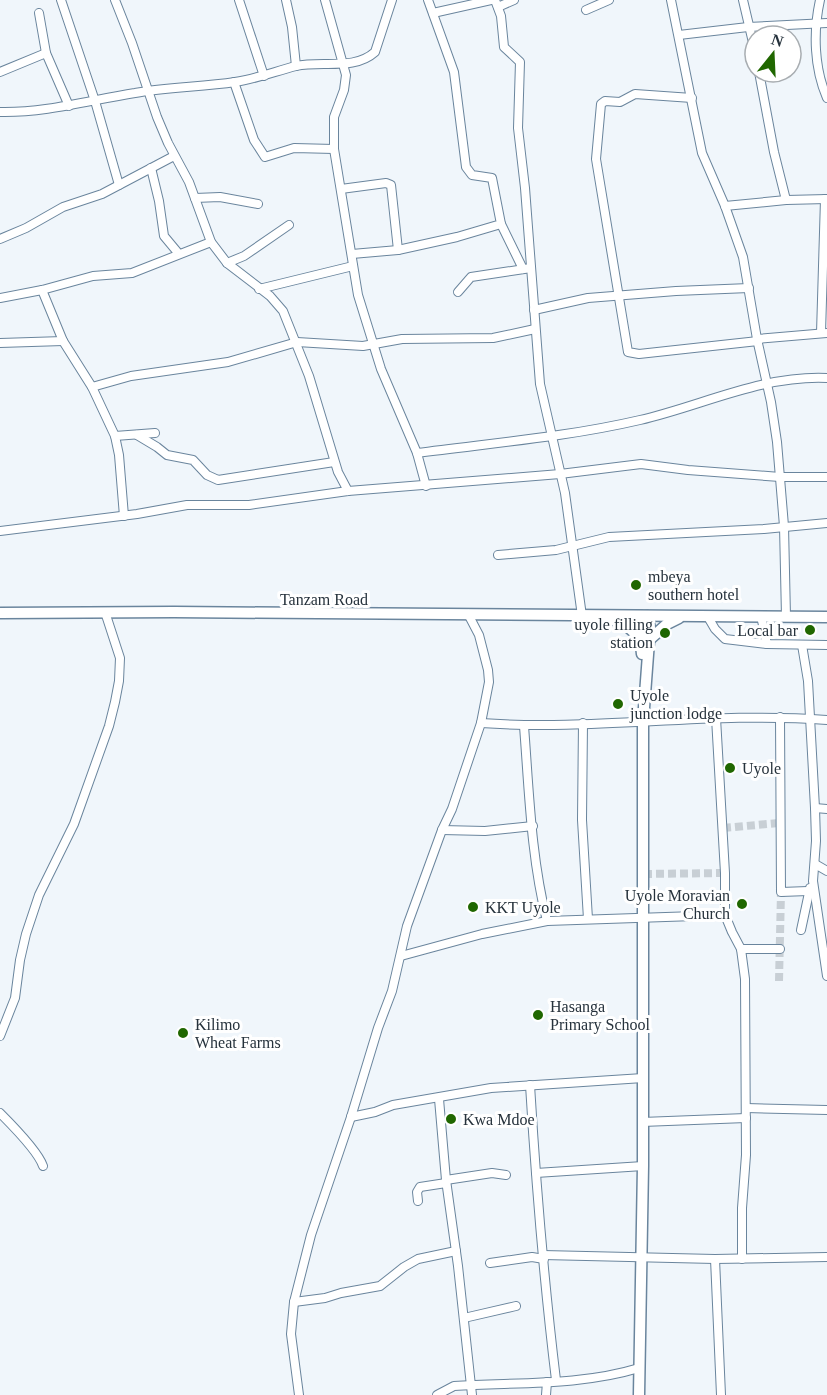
<svg xmlns="http://www.w3.org/2000/svg" width="827" height="1395" font-family="'Times New Roman',serif">
<style>
.lines{fill:none;stroke-linecap:round;stroke-linejoin:round}
.minor-tunnel{stroke:#c8cfd5;stroke-width:8;stroke-dasharray:8 4;stroke-linecap:butt}
.minor-casing{stroke:#6a859d;stroke-width:10}
.highway-casing{stroke:#6a859d;stroke-width:13}
.minor{stroke:#fff;stroke-width:8}
.highway{stroke:#fff;stroke-width:10}
.poi-dot{fill:#206700;stroke:#fff;stroke-width:2}
.labels{text-anchor:middle;dominant-baseline:central;stroke-width:6;stroke-linejoin:round;paint-order:stroke}
.poi-label{font-size:16px;fill:#26323c;stroke:#fff;text-anchor:start}
.street-label{font-size:16px;fill:#26323c;stroke:#fff}
</style>
<rect width="100%" height="100%" fill="#f0f6fb"/>
<g class="lines">
<g class="minor-tunnel">
<polyline points="723,828 779,823"/>
<polyline points="644,874 725,873"/>
<polyline points="779,981 781,892"/>
</g>
<g class="minor-casing">
<g id="minor">
<polyline points="61,0 95,101 119,185"/>
<polyline points="115,0 132,43 157,117 168,143 189,182 211,242 227,263 270,296 283,311 309,376 338,472 348,491"/>
<polyline points="239,0 264,76"/>
<polyline points="286,0 292,27 296,66"/>
<polyline points="325,0 346,75 344,90 334,117 334,149 358,295 381,369 417,453 426,486"/>
<polyline points="495,0 501,16 504,47 520,62 518,128 525,188 540,384 565,493 582,616"/>
<polyline points="671,0 702,153 725,206 743,257 757,339 771,402 777,442 784,526 786,617"/>
<polyline points="743,0 755,51"/>
<path d="M820 0C813 32 814 68 827 98"/>
<polyline points="498,7 514,0"/>
<polyline points="586,10 609,0"/>
<polyline points="39,13 46,53 69,106"/>
<polyline points="433,13 491,0"/>
<polyline points="679,35 748,27 827,23"/>
<polyline points="0,72 46,53"/>
<polyline points="759,72 774,152 786,200"/>
<polyline points="234,82 254,140 265,157 294,148 334,149"/>
<polyline points="692,98 635,94 620,102 605,101 601,104 596,159 628,352 639,354 758,341"/>
<path d="M0 112C46 113 90 100 135 93 168 87 202 87 235 82 256 79 276 71 296 66 322 60 354 71 375 52L392 0"/>
<polyline points="151,168 159,201 164,236 179,254"/>
<polyline points="341,189 386,183 391,185 398,250"/>
<polyline points="195,198 220,197 258,204"/>
<polyline points="725,206 786,200 827,199"/>
<polyline points="501,224 523,269"/>
<polyline points="0,239 26,228 63,207 102,194 174,156"/>
<polyline points="352,254 398,250 457,237 501,224 492,178 472,175 466,167 454,72 428,0"/>
<polyline points="227,263 244,256 289,225"/>
<polyline points="259,289 353,266"/>
<polyline points="42,290 63,341 92,387 115,436 119,455 124,516"/>
<polyline points="458,292 471,277 531,268"/>
<polyline points="0,298 42,290 93,276 132,273 211,242"/>
<polyline points="534,310 588,298 676,291 749,288"/>
<polyline points="821,333 825,199"/>
<polyline points="757,339 827,333"/>
<polyline points="0,343 63,341"/>
<polyline points="92,387 131,376 228,362 297,342 363,346 402,339 493,338 535,329"/>
<polyline points="137,435 157,447 167,455 193,460 207,475 218,480 334,462"/>
<polyline points="115,436 155,433"/>
<path d="M417 453C492 443 567 437 640 420 701 406 762 375 827 378"/>
<polyline points="0,531 137,514 187,505 249,505 348,491 560,474 641,464 688,470 780,477 827,477"/>
<polyline points="498,555 556,550 609,537 764,529 827,523"/>
<polyline points="761,616 767,644"/>
<polyline points="708,617 715,629 725,639 767,644 827,645"/>
<polyline points="802,645 808,681 815,808 816,841 813,881 827,976"/>
<polyline points="780,717 781,892 808,891"/>
<path d="M481 723C596 731 712 711 827 720"/>
<polyline points="583,723 582,820 588,919"/>
<path d="M524 726C529 790 531 858 547 921"/>
<polyline points="815,808 827,809"/>
<polyline points="442,830 485,831 533,826"/>
<polyline points="815,864 827,871"/>
<polyline points="725,915 732,932 741,949 745,979 746,1155 742,1208 742,1259"/>
<polyline points="801,930 810,888"/>
<polyline points="741,949 780,949"/>
<polyline points="401,956 482,934 547,921 725,915 725,873 716,718"/>
<polyline points="0,1036 15,998 20,960 26,934 39,895 74,824 109,726 115,702 119,681 120,658 105,612"/>
<path d="M530 1085C536 1184 544 1282 556 1380"/>
<polyline points="439,1099 446,1180 458,1266 472,1395"/>
<polyline points="746,1108 827,1110"/>
<path d="M0 1113C12 1125 38 1151 43 1166"/>
<polyline points="351,1117 375,1112 393,1105 491,1088 643,1078"/>
<polyline points="642,1122 746,1118"/>
<polyline points="536,1173 643,1166"/>
<polyline points="446,1180 492,1173 506,1175"/>
<polyline points="418,1201 417,1192 420,1187 446,1183"/>
<polyline points="543,1255 715,1259 827,1257"/>
<polyline points="715,1259 721,1395"/>
<polyline points="490,1263 532,1257 544,1259"/>
<polyline points="294,1302 325,1298 341,1293 380,1286 404,1267 418,1259 456,1251"/>
<polyline points="464,1318 516,1306"/>
<polyline points="299,1395 291,1334 294,1302 311,1235 351,1117 378,1028 392,991 407,926 442,830 452,809 481,723 489,682 488,670 479,635 468,614"/>
<path d="M437 1395 454 1386C516 1382 580 1386 639 1368"/>
<polyline points="546,1395 547,1382"/>
</g>
</g>
<g class="highway-casing">
<g id="highway">
<polyline points="0,613 174,612 827,617"/>
<polyline points="641,616 639,627 642,654"/>
<path d="M612 619C624 623 632 628 639 639"/>
<polyline points="649,640 667,624 679,618"/>
<polyline points="639,1395 643,1166 643,721 650,628 647,616"/>
</g>
</g>
<use href="#minor" class="minor"/>
<use href="#highway" class="highway"/>
</g>
<g class="poi-dot">
<circle cx="636" cy="585" r="6"/>
<circle cx="810" cy="630" r="6"/>
<circle cx="665" cy="633" r="6"/>
<circle cx="618" cy="704" r="6"/>
<circle cx="730" cy="768" r="6"/>
<circle cx="742" cy="904" r="6"/>
<circle cx="473" cy="907" r="6"/>
<circle cx="538" cy="1015" r="6"/>
<circle cx="183" cy="1033" r="6"/>
<circle cx="451" cy="1119" r="6"/>
</g>
<g class="labels">
<g class="poi-label">
<text x="648" y="576">mbeya<tspan x="648" dy="18">southern hotel</tspan></text>
<text x="653" y="624" text-anchor="end">uyole filling<tspan x="653" dy="18">station</tspan></text>
<text x="798" y="630" text-anchor="end">Local bar</text>
<text x="630" y="695">Uyole<tspan x="630" dy="18">junction lodge</tspan></text>
<text x="742" y="768">Uyole</text>
<text x="730" y="895" text-anchor="end">Uyole Moravian<tspan x="730" dy="18">Church</tspan></text>
<text x="485" y="907">KKT Uyole</text>
<text x="550" y="1006">Hasanga<tspan x="550" dy="18">Primary School</tspan></text>
<text x="195" y="1024">Kilimo<tspan x="195" dy="18">Wheat Farms</tspan></text>
<text x="463" y="1119">Kwa Mdoe</text>
</g>
<g class="street-label">
<text x="324" y="599">Tanzam Road</text>
</g>
</g>
<g transform="translate(773 54) rotate(18)"><circle r="28" fill="#ffffff" stroke="#a8adb1" stroke-width="1.5"/>
<path d="M0-4.5L10 22L0 15L-10 22Z" fill="#206700"/>
<text y="-9" font-size="16" font-weight="bold" text-anchor="middle" fill="#26323c">N</text>
</g>
</svg>
